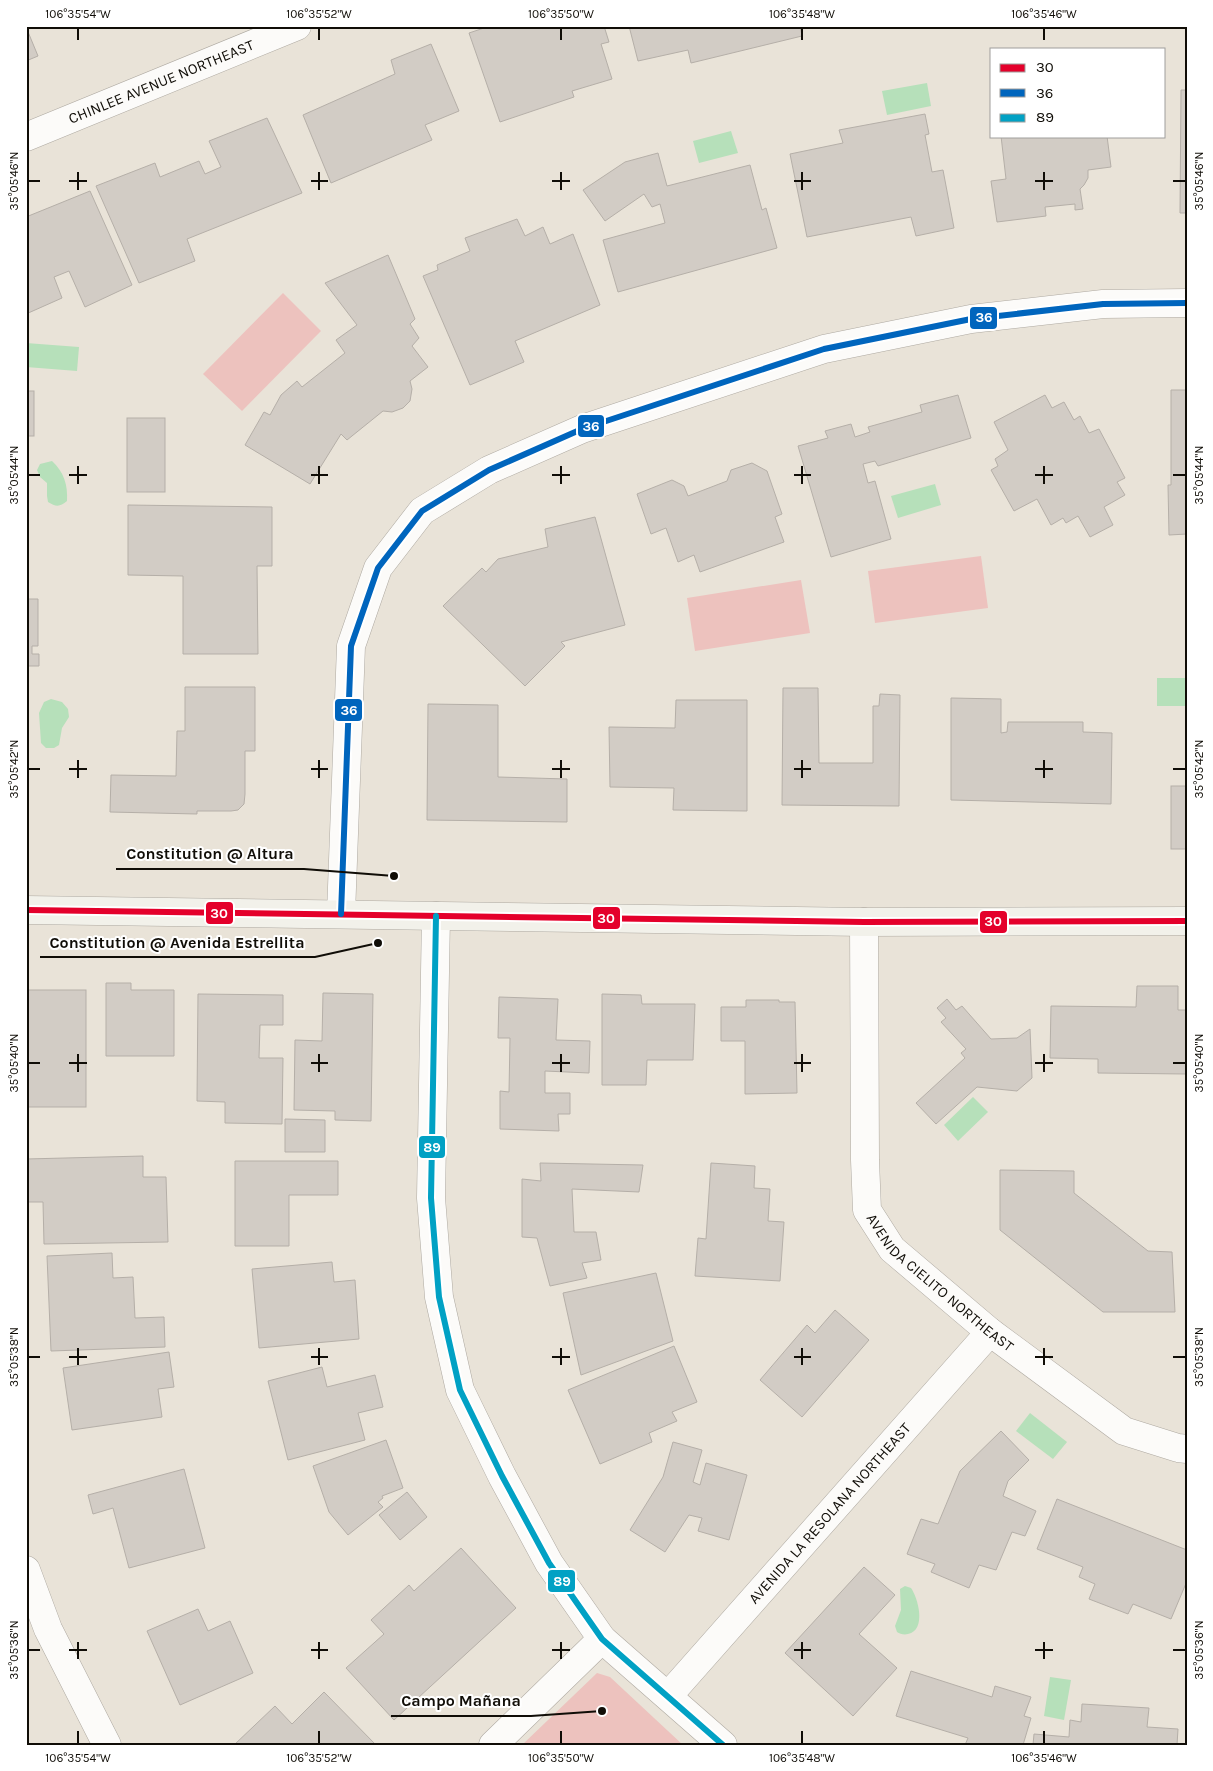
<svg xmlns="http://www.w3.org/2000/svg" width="1213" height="1771" font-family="Karla,sans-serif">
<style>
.green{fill:#edc2be}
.water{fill:#b6e0ba}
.building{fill:#d2ccc5;stroke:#b5afa8}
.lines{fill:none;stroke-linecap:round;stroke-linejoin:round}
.street-casing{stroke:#aea9a1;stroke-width:29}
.secondary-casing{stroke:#aea9a1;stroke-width:29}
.street{stroke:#fcfbf9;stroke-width:28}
.secondary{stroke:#f2f1ea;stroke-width:28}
.bus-1-casing{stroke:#fff;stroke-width:10}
.bus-2-casing{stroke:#fff;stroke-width:10}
.bus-3-casing{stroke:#fff;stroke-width:10}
.bus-1{stroke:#e4002b;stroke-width:6}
.bus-2{stroke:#0065bd;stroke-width:6}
.bus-3{stroke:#01a1c4;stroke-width:6}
.ticks{fill:none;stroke:#100d07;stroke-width:2}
.labels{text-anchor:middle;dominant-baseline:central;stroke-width:4;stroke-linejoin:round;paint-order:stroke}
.street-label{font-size:15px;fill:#100d07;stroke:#fff}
.leader{fill:none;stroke:#100d07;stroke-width:2}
.callout-dot{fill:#100d07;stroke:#fff;stroke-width:2}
.callout-label{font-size:16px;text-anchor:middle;font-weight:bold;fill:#100d07;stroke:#fff;stroke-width:4;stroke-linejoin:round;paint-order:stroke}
.line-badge{stroke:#fff;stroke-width:2}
.badge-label{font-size:14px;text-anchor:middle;font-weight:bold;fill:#fff}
.neatline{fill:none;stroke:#100d07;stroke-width:2}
.ticks-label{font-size:12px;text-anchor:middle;fill:#100d07}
</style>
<rect width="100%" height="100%" fill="#e9e3d8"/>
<g class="green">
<polygon points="283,293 321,331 242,411 203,374"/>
<polygon points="981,556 988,608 875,623 868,571"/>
<polygon points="801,580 810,633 695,651 687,598"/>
<polygon points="597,1673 610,1677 683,1745 522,1745"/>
</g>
<g class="water">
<polygon points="927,83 931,106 887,115 882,91"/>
<polygon points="731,131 738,153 699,163 693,141"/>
<polygon points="26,343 79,347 77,371 26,367"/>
<path d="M52 461C64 472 68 485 67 501 60 507 56 507 48 502L47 496V483L40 477 37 470 40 464Z"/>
<polygon points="935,484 941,505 898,518 891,496"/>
<rect x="1157" y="678" width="30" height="28"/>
<polygon points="51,699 62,702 68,709 69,717 62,728 59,745 54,748 46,748 41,743 39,713 44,702"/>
<polygon points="973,1097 988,1112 958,1141 944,1125"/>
<polygon points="1030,1413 1067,1442 1053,1459 1016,1431"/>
<path d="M905 1586 911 1588C918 1598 927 1630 908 1634 904 1635 900 1634 897 1632L895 1626 901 1610 900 1589Z"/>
<polygon points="1050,1677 1071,1680 1064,1720 1044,1716"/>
</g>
<g class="building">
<polygon points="490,26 604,26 609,42 601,44 612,79 572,91 574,97 500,122 469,33"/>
<polygon points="629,26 800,26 802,36 691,63 688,50 638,61"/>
<polygon points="26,27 38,56 26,61"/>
<polygon points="431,44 459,111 425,125 432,140 331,183 303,115 395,74 391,60"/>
<polygon points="1181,90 1187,90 1187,213 1180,213"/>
<polygon points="925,114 929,134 925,135 932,172 943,170 954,228 916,236 911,217 807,237 790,154 843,143 839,130"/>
<polygon points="267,118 302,193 187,239 195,261 139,283 96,186 155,163 160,177 199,161 205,174 221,167 209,141"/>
<polygon points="1001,136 1107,136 1111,167 1088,170 1088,178 1084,185 1080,189 1083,209 1075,210 1075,204 1045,207 1046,216 997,222 991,181 1006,179"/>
<polygon points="658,153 667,186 750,165 762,210 766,208 777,248 618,292 603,240 665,223 660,204 652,207 644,194 605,221 583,190 625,162"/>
<polygon points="90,191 132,285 85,307 69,271 54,277 62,298 26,314 26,217"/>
<polygon points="517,219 525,236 543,227 550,244 573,234 600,305 515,341 524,362 470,385 423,276 438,270 437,265 470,251 465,238"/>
<polygon points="388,255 415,319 410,324 419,338 412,346 428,367 410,381 412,389 410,401 403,408 392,412 383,411 347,440 341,434 310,484 245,445 264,412 270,415 281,395 297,381 302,387 345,353 336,340 357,325 325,283"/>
<polygon points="1171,390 1187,390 1187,534 1169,535 1168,485 1171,485"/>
<rect x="26" y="391" width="8" height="45"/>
<polygon points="958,395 971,438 878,466 875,461 863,464 868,483 875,481 891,539 831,557 798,446 828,438 825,431 851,424 855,437 870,432 868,427 922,412 920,405"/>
<polygon points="1045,395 1052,408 1064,402 1074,420 1080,416 1089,433 1099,429 1125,478 1117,482 1125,495 1104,507 1113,525 1090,537 1078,516 1066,523 1063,518 1051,525 1037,499 1014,511 991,470 998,466 995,459 1008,450 994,422"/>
<rect x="127" y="418" width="38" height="74"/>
<polygon points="752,463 767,471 782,514 775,517 784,542 700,572 694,555 678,562 666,528 651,534 637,494 672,480 684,486 688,496 727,481 731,470"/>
<polygon points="128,505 272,507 272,566 257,566 258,654 183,654 183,576 128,575"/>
<polygon points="595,517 625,625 561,642 565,646 525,686 443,606 482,568 486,572 498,559 548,547 545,529"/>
<polygon points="26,599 38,599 38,646 32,646 32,654 39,654 39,666 26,666"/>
<polygon points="185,687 255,687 255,751 245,751 245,794 244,804 238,810 231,811 197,811 197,814 110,812 111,775 176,776 177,731 185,731"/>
<polygon points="783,688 818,688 819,763 873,763 873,706 879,706 880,694 900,695 899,806 782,805"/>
<polygon points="951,698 1001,699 1001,733 1007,732 1008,722 1083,722 1083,732 1112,733 1111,804 951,800"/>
<polygon points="676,700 747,700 747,811 673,810 674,788 610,787 609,727 675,728"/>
<polygon points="428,704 498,705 498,777 567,779 567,822 427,820"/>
<rect x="1171" y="786" width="16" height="63"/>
<polygon points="106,983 131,983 131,990 174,990 174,1056 106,1056"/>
<polygon points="1137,986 1178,986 1178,1010 1187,1010 1186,1074 1098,1073 1098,1059 1050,1058 1051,1006 1136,1007"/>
<rect x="26" y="990" width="60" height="117"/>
<polygon points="323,993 373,994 371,1121 335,1120 335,1111 294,1110 295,1040 322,1041"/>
<polygon points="198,994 283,995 283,1025 260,1025 259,1058 283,1058 282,1124 225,1123 225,1102 197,1101"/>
<polygon points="602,994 641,995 642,1004 695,1004 693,1060 647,1060 646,1085 602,1085"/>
<polygon points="499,997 558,999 556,1040 590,1041 589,1073 545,1071 545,1093 570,1093 570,1114 558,1114 559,1131 500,1129 500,1091 509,1092 510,1038 498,1038"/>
<polygon points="947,999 956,1010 962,1006 991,1039 1017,1038 1030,1029 1032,1078 1017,1091 977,1087 936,1124 916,1103 965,1058 961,1053 966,1049 941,1022 946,1018 937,1008"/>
<polygon points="746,1000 779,1000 779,1002 795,1002 797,1093 745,1094 745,1041 721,1041 721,1007 746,1007"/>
<polygon points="285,1119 325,1120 325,1152 285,1152"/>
<polygon points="143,1156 143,1177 166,1177 168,1242 44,1244 43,1202 26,1202 26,1159"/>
<polygon points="235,1161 338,1161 338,1195 289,1195 289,1246 235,1246"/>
<polygon points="540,1163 643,1165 639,1192 572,1189 574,1232 596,1232 601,1260 582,1263 587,1278 550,1286 537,1238 522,1237 522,1179 541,1181"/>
<polygon points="711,1163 755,1166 754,1188 770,1189 768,1221 784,1222 780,1281 695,1276 698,1238 706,1239"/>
<polygon points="1000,1170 1074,1171 1074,1193 1148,1251 1172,1252 1175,1312 1103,1312 1000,1230"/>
<polygon points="112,1253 113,1278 133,1277 135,1318 164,1317 165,1347 51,1351 47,1256"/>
<polygon points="332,1262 334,1282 355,1280 359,1339 259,1348 252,1269"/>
<polygon points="656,1273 673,1341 581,1375 563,1293"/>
<polygon points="835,1310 869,1340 802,1417 760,1380 807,1325 815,1333"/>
<polygon points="674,1346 697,1402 672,1412 677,1421 649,1433 652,1442 600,1464 568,1390"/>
<polygon points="169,1352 174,1387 158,1389 162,1417 72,1430 63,1368"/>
<polygon points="322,1367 327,1387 375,1375 383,1407 358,1413 365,1440 288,1460 268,1381"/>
<polygon points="1001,1431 1029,1460 1008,1481 1003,1496 1036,1511 1025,1536 1012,1532 996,1570 979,1565 969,1588 931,1572 935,1564 907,1554 921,1519 938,1524 960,1471"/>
<polygon points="386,1440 403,1488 382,1496 383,1498 378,1502 383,1507 348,1535 329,1512 313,1466"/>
<polygon points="673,1442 702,1450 693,1482 700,1485 706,1463 747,1475 729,1540 698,1531 702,1518 689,1515 665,1552 630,1530 663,1477"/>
<polygon points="184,1469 205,1548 129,1568 113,1508 93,1514 88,1495"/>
<polygon points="407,1492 427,1517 400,1540 379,1515"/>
<polygon points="1057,1499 1187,1550 1187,1581 1171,1619 1133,1604 1128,1614 1089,1599 1095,1584 1079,1577 1083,1567 1037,1549"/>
<polygon points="461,1548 516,1608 394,1720 346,1668 384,1634 371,1620 409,1585 414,1591"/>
<polygon points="864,1567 895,1595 859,1634 897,1668 853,1716 785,1653"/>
<polygon points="198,1609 208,1631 230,1621 253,1673 180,1705 147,1631"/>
<polygon points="911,1671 992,1697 995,1686 1031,1697 1024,1716 1031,1718 1023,1745 965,1745 968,1738 896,1716"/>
<polygon points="324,1692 376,1745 234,1745 275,1706 292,1724"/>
<polygon points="1082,1704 1149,1708 1147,1727 1178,1729 1177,1745 1033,1745 1034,1734 1069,1737 1070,1720 1081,1722"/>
</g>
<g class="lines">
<g class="street-casing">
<g id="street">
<path id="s1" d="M26 137 297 26"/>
<polyline points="341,914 351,646 378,568 422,511 489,470 582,429 824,349 971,319 1103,304 1187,303"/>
<polyline points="436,916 431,1198 439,1297 460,1390 502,1476 549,1563 602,1639 723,1745"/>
<path id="s2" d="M864 922 865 1160 867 1210 892 1249 990 1332 1124 1431 1178 1448 1187 1449"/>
<polyline points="26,1570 48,1629 107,1745"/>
<path id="s3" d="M668 1696 990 1332"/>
<polyline points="493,1745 602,1639"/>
</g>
</g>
<g class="secondary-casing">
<polyline id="secondary" points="26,910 864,922 1187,921"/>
</g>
<use href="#street" class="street"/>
<use href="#secondary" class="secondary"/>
<g class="bus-1-casing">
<polyline id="bus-1" points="26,910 864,922 1187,921"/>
</g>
<g class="bus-2-casing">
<polyline id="bus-2" points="341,914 351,646 378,568 422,511 489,470 582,429 824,349 971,319 1103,304 1187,303"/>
</g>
<g class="bus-3-casing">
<polyline id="bus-3" points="436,916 431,1198 439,1297 460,1390 502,1476 549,1563 602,1639 723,1745"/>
</g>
<use href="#bus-1" class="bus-1"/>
<use href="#bus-2" class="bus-2"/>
<use href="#bus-3" class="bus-3"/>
</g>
<path class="ticks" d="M78 28V40M319 28V40M561 28V40M802 28V40M1044 28V40M78 172V190M319 172V190M561 172V190M802 172V190M1044 172V190M28 181H40M69 181H87M311 181H328M552 181H570M794 181H811M1035 181H1053M1173 181H1186M78 466V484M319 466V484M561 466V484M802 466V484M1044 466V484M28 475H40M69 475H87M311 475H328M552 475H570M794 475H811M1035 475H1053M1173 475H1186M78 760V778M319 760V778M561 760V778M802 760V778M1044 760V778M28 769H40M69 769H87M311 769H328M552 769H570M794 769H811M1035 769H1053M1173 769H1186M78 1054V1072M319 1054V1072M561 1054V1072M802 1054V1072M1044 1054V1072M28 1063H40M69 1063H87M311 1063H328M552 1063H570M794 1063H811M1035 1063H1053M1173 1063H1186M78 1348V1365M319 1348V1365M561 1348V1365M802 1348V1365M1044 1348V1365M28 1357H40M69 1357H87M311 1357H328M552 1357H570M794 1357H811M1035 1357H1053M1173 1357H1186M78 1642V1659M319 1642V1659M561 1642V1659M802 1642V1659M1044 1642V1659M28 1650H40M69 1650H87M311 1650H328M552 1650H570M794 1650H811M1035 1650H1053M1173 1650H1186M78 1731V1744M319 1731V1744M561 1731V1744M802 1731V1744M1044 1731V1744"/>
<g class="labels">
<g class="street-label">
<text stroke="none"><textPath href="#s1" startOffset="146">CHINLEE AVENUE NORTHEAST</textPath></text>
<text stroke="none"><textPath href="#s2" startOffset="392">AVENIDA CIELITO NORTHEAST</textPath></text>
<text stroke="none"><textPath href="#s3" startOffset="244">AVENIDA LA RESOLANA NORTHEAST</textPath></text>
</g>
</g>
<path class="leader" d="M394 876L304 869H116M378 943L315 957H40M602 1711L531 1716H391"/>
<g class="callout-dot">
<circle cx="394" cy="876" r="5"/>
<circle cx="378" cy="943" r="5"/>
<circle cx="602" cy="1711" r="5"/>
</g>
<g class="callout-label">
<text x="210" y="859">Constitution @ Altura</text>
<text x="177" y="948">Constitution @ Avenida Estrellita</text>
<text x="461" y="1706">Campo Mañana</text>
</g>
<g class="line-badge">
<rect x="969" y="306" width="29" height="24" rx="5" fill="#0065bd"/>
<rect x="577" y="414" width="28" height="24" rx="5" fill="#0065bd"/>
<rect x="334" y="698" width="29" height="24" rx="5" fill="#0065bd"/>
<rect x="205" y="901" width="29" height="24" rx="5" fill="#e4002b"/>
<rect x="592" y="906" width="29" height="24" rx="5" fill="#e4002b"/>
<rect x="979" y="910" width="29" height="24" rx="5" fill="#e4002b"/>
<rect x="418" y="1135" width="28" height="24" rx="5" fill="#01a1c4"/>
<rect x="547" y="1569" width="29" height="24" rx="5" fill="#01a1c4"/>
</g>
<g class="badge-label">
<text x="984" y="322">36</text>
<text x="591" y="431">36</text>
<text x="349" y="715">36</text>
<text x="219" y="918">30</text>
<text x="606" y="923">30</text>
<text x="993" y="926">30</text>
<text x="432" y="1152">89</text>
<text x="562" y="1586">89</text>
</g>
<rect width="1213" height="1771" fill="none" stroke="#ffffff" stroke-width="55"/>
<rect x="990" y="48" width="175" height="90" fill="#ffffff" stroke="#9f9e9c"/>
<rect x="1000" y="64" width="25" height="8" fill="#e4002b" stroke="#9f9e9c"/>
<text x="1036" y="72" font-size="15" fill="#100d07">30</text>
<rect x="1000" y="89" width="25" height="8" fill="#0065bd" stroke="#9f9e9c"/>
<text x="1036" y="98" font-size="15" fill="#100d07">36</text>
<rect x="1000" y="114" width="25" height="8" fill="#01a1c4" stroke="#9f9e9c"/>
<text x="1036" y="122" font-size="15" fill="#100d07">89</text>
<rect x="28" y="28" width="1158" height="1716" class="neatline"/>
<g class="ticks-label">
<text x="78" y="18">106°35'54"W</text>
<text x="319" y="18">106°35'52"W</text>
<text x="561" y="18">106°35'50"W</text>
<text x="802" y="18">106°35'48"W</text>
<text x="1044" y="18">106°35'46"W</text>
<text transform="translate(14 181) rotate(-90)" y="4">35°05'46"N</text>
<text transform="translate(1199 181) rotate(-90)" y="4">35°05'46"N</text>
<text transform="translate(14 475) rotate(-90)" y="4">35°05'44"N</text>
<text transform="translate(1199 475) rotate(-90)" y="4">35°05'44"N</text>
<text transform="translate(14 769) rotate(-90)" y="4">35°05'42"N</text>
<text transform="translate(1199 769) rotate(-90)" y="4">35°05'42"N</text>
<text transform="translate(14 1063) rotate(-90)" y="4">35°05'40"N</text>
<text transform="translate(1199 1063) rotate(-90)" y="4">35°05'40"N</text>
<text transform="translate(14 1357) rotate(-90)" y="4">35°05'38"N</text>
<text transform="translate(1199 1357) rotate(-90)" y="4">35°05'38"N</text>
<text transform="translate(14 1650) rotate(-90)" y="4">35°05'36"N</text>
<text transform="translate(1199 1650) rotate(-90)" y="4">35°05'36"N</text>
<text x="78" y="1762">106°35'54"W</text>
<text x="319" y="1762">106°35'52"W</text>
<text x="561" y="1762">106°35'50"W</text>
<text x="802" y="1762">106°35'48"W</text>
<text x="1044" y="1762">106°35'46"W</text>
</g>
</svg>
